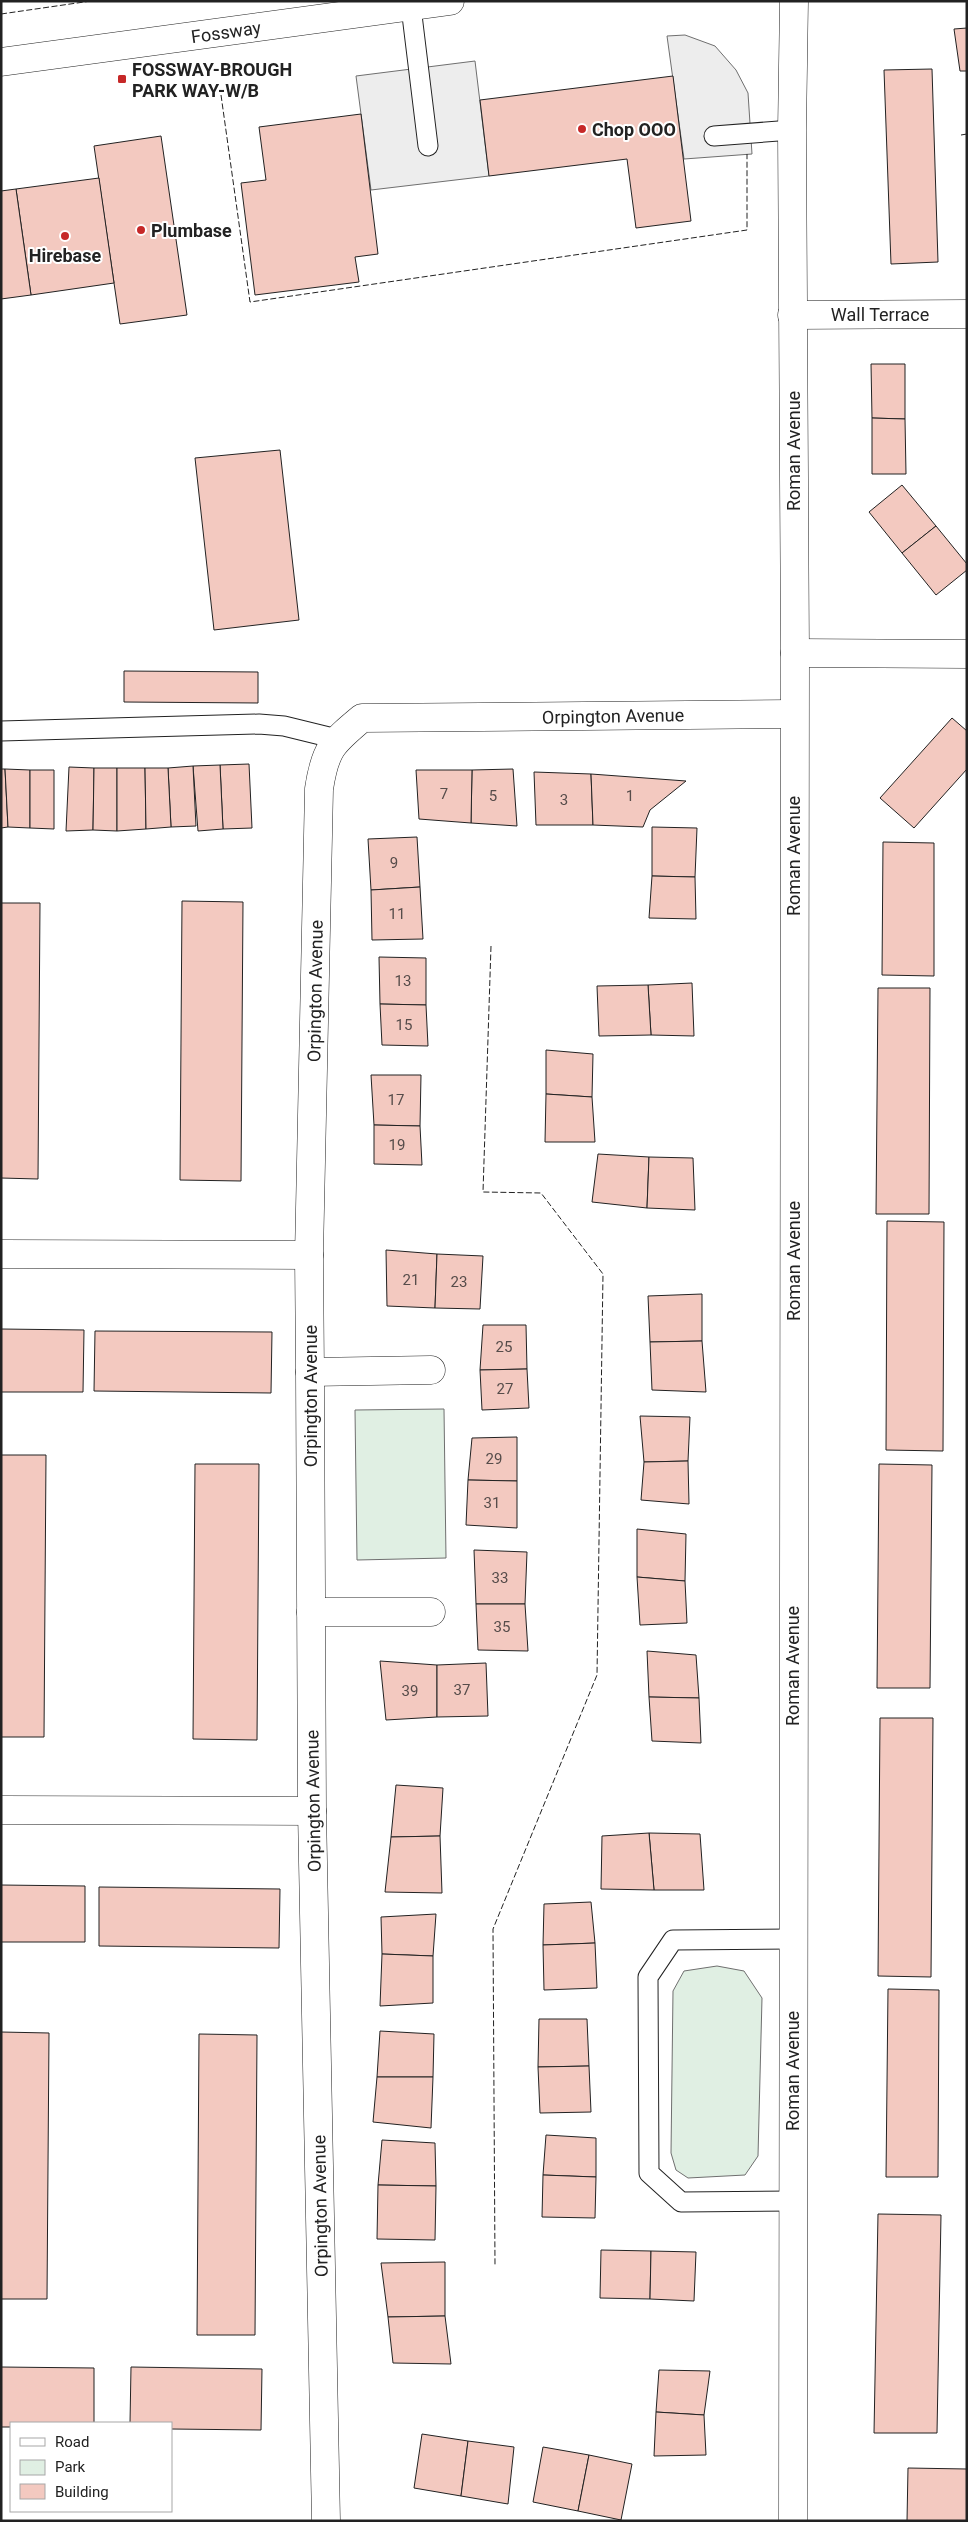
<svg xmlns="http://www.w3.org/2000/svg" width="968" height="2522" font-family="Roboto,sans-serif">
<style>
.green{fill:#e0efe3;stroke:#6f6f6f}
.parking{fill:#ededed;stroke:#6f6f6f}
.building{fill:#f3c9c0;stroke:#222}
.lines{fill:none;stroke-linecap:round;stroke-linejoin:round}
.service-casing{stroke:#222;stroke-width:21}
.minor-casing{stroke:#222;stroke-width:29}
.tertiary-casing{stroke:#222;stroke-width:29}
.primary-casing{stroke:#222;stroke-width:29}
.service{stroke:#fff;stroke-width:19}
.minor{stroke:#fff;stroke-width:28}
.tertiary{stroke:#fff;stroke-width:28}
.primary{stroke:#fff;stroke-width:28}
.fence{stroke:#222;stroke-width:1;stroke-dasharray:6 2.5;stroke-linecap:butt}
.poi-dot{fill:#c62828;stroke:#fff;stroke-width:2}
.labels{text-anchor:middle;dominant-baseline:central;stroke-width:4;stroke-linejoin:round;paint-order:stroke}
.number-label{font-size:15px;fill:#564c4a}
.street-label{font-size:18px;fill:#222;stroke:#fff}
.poi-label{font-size:18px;font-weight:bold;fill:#222;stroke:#fff;text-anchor:start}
</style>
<rect width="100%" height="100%" fill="#fff"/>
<g class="green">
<polygon points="444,1409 446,1558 357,1560 355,1410"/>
<polygon points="717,1966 744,1971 762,1998 758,2156 745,2175 688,2178 676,2170 671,2153 673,1991 684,1971"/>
</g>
<g class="parking">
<polygon points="685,35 715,46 736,70 748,93 752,154 684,159 667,36"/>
<polygon points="475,61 489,176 371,190 356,76"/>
</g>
<g class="building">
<polygon points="967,28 967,71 960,71 954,29"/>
<polygon points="932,69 938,262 891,264 884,70"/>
<polygon points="673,76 691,221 636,228 627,159 489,176 480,100"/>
<polygon points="361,114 378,254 355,257 359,282 255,295 241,183 266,180 259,127"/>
<polygon points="161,136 187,315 120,324 94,146"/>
<polygon points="99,178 114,283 31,295 16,189"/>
<polygon points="16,189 31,295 1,299 1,191"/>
<polygon points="871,364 905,364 905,419 872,418"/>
<polygon points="872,418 905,419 906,474 872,474"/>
<polygon points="280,450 299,620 214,630 195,458"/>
<polygon points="902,485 936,526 902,553 869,512"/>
<polygon points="936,526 967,564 967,570 936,595 902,553"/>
<polygon points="124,671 258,672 258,703 124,702"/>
<polygon points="952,718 967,731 967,769 914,828 880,798"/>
<polygon points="249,764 252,828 223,829 220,765"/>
<polygon points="220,765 223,829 198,831 193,766"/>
<polygon points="193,766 196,826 171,827 168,768"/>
<polygon points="69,767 94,768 93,830 66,831"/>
<polygon points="94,768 117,768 117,831 93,830"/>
<polygon points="117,768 145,768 146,829 117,831"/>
<polygon points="145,768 168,768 171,827 146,829"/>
<polygon points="1,769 5,769 8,827 1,828"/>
<polygon points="5,769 30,770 30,828 8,827"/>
<polygon points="513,769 517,826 471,823 472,770"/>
<polygon points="30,770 54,770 54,829 30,828"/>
<polygon points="416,770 472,770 471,823 419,819"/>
<polygon points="534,772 591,774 593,825 536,825"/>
<polygon points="591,774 686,781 650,810 643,827 593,825"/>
<polygon points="652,827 697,828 695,877 652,876"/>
<polygon points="417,837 420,887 371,890 368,839"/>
<polygon points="883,842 934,843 934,976 882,975"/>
<polygon points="652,876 695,877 696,919 649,918"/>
<polygon points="420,887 423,939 372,940 371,890"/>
<polygon points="182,901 243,902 241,1181 180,1180"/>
<polygon points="1,903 40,903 38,1179 1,1178"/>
<polygon points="379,957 426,958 426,1005 380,1004"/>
<polygon points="692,983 694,1036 651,1035 648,985"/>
<polygon points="648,985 651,1035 599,1036 597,986"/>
<polygon points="878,988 930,988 929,1214 876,1214"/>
<polygon points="380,1004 426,1005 428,1046 382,1045"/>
<polygon points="546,1050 593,1054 592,1097 546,1094"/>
<polygon points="371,1075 421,1075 420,1126 374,1125"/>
<polygon points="546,1094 592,1097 595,1142 545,1142"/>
<polygon points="374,1125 420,1126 422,1165 374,1164"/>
<polygon points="598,1154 649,1157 647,1208 592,1202"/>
<polygon points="649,1157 693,1158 695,1210 647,1208"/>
<polygon points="887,1221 944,1222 943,1451 886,1450"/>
<polygon points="386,1250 437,1254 435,1308 387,1306"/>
<polygon points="437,1254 483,1256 480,1309 435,1308"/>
<polygon points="702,1294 702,1341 650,1342 648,1296"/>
<polygon points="483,1325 526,1325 527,1369 480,1370"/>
<polygon points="1,1329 84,1330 83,1392 1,1392"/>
<polygon points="95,1331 272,1332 271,1393 94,1391"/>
<polygon points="702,1341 706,1392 652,1390 650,1342"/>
<polygon points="527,1369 529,1408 482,1410 480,1370"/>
<polygon points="640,1416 690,1417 688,1461 644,1462"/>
<polygon points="517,1437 517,1481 468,1480 472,1438"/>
<polygon points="1,1455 46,1455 44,1737 1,1737"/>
<polygon points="688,1461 689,1504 641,1500 644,1462"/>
<polygon points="195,1464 259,1464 257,1740 193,1739"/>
<polygon points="879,1464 932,1465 930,1688 877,1688"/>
<polygon points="468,1480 517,1481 517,1528 466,1525"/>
<polygon points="637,1529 686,1534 685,1581 637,1577"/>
<polygon points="474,1550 527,1552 525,1604 476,1604"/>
<polygon points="637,1577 685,1581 687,1623 640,1625"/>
<polygon points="476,1604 525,1604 528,1651 478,1650"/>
<polygon points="647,1651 696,1655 699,1698 649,1697"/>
<polygon points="380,1661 437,1665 437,1717 386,1720"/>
<polygon points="486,1663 488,1716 437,1717 437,1665"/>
<polygon points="649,1697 699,1698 701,1743 652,1741"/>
<polygon points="880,1718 933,1718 931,1977 878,1976"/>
<polygon points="396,1785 443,1788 440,1836 391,1837"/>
<polygon points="649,1833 700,1834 704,1890 654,1890"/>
<polygon points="649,1833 654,1890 601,1889 602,1836"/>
<polygon points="440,1836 442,1893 385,1892 391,1837"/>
<polygon points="1,1885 85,1886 85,1942 1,1942"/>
<polygon points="99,1887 280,1889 279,1948 99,1946"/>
<polygon points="591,1902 595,1943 543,1945 544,1904"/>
<polygon points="436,1914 433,1956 382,1954 381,1917"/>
<polygon points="595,1943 597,1988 544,1990 543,1945"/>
<polygon points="382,1954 433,1956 433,2003 380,2006"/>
<polygon points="888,1989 939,1990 938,2177 886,2177"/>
<polygon points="539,2019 587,2019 589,2066 538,2067"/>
<polygon points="380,2031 434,2034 433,2077 377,2077"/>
<polygon points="1,2032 49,2033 47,2299 1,2299"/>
<polygon points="199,2034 257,2035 255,2335 197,2335"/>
<polygon points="589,2066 591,2112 540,2113 538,2067"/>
<polygon points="377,2077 433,2077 431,2128 373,2122"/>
<polygon points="546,2135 596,2138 596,2177 543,2175"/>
<polygon points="382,2140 435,2143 436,2186 378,2185"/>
<polygon points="543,2175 596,2177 595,2218 542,2217"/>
<polygon points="378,2185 436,2186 435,2240 377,2239"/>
<polygon points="878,2214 941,2215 937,2433 874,2433"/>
<polygon points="601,2250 651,2251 650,2299 600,2298"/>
<polygon points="651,2251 696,2252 694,2301 650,2299"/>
<polygon points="445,2262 445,2316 388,2317 381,2263"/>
<polygon points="445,2316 451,2364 393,2363 388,2317"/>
<polygon points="1,2367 94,2368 94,2423 11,2423 11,2427 1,2427"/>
<polygon points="131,2367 262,2369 261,2430 171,2429 171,2423 130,2423"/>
<polygon points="659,2370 710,2371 704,2415 656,2412"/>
<polygon points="656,2412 704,2415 706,2455 654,2456"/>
<polygon points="422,2434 468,2441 461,2496 414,2488"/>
<polygon points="468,2441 514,2447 508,2504 461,2496"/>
<polygon points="543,2447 589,2455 578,2511 533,2502"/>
<polygon points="589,2455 632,2464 621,2520 578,2511"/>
<polygon points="908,2468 967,2469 967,2521 907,2521"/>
</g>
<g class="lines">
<g class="service-casing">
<g id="service">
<polyline points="411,7 428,146"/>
<polyline points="714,136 792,130"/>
<polyline points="1,731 259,724 284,726 337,739"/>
<polyline points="792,1939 673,1940 648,1977 649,2173 681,2202 793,2201"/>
</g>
</g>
<g class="minor-casing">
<g id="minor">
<polyline points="792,315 967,314"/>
<polyline points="795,653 967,654"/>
<polyline points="1,1254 309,1255"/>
<polyline points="310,1372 431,1370"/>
<polyline points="311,1612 431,1612"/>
<polyline points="1,1810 312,1811"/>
<path d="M326 2521 312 1811 310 1372 309 1255 319 789C325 749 332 743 362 718L793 714"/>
</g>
</g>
<g class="tertiary-casing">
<polyline id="tertiary" points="793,2521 795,653 792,130 794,1"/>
</g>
<g class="primary-casing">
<polyline id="primary" points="1,62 450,1"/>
</g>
<use href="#service" class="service"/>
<use href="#minor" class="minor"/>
<use href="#tertiary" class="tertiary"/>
<use href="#primary" class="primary"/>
<g class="fence">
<polyline points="1,14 91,1"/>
<polyline points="221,95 250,302 747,230 747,154"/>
<polyline points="961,135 967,134"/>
<polyline points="491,946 483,1192 541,1193 603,1274 597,1675 493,1929 495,2265"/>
</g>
</g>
<g class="poi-dot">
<rect x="117" y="74" width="10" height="10" rx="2.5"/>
<circle cx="582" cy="129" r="5"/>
<circle cx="141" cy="230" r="5"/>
<circle cx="65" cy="236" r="5"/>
</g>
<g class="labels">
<g class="number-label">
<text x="444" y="794">7</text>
<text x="493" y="796">5</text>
<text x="630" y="796">1</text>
<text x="564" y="800">3</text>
<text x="394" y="863">9</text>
<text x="397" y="914">11</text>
<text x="403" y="981">13</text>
<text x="404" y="1025">15</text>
<text x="396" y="1100">17</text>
<text x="397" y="1145">19</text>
<text x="411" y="1280">21</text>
<text x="459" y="1282">23</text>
<text x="504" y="1347">25</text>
<text x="505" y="1389">27</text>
<text x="494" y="1459">29</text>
<text x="492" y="1503">31</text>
<text x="500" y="1578">33</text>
<text x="502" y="1627">35</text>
<text x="462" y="1690">37</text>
<text x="410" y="1691">39</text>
</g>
<g class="street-label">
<text transform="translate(226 32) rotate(-8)">Fossway</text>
<text x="880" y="314">Wall Terrace</text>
<text transform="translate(793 451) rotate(-90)">Roman Avenue</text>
<text transform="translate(613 716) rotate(-1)">Orpington Avenue</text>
<text transform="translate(793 856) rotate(-90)">Roman Avenue</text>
<text transform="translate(315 991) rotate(-89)">Orpington Avenue</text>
<text transform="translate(793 1261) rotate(-90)">Roman Avenue</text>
<text transform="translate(310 1396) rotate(-90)">Orpington Avenue</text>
<text transform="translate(792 1666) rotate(-90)">Roman Avenue</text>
<text transform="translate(313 1801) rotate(-91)">Orpington Avenue</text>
<text transform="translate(792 2071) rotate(-90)">Roman Avenue</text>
<text transform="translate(320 2206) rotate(-91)">Orpington Avenue</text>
</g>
<g class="poi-label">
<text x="132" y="69">FOSSWAY-BROUGH<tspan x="132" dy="21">PARK WAY-W/B</tspan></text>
<text x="592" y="129">Chop OOO</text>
<text x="151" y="230">Plumbase</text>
<text x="65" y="255" text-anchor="middle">Hirebase</text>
</g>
</g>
<rect width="968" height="2522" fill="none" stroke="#222222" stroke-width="5"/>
<rect x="10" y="2422" width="162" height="90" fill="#ffffff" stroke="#a7a7a7"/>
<rect x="20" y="2438" width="25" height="8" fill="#ffffff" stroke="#a7a7a7"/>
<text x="55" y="2447" font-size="15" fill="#222222">Road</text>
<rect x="20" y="2460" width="25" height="15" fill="#e0efe3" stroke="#a7a7a7"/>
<text x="55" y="2472" font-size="15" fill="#222222">Park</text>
<rect x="20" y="2484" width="25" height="15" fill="#f3c9c0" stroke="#a7a7a7"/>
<text x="55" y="2497" font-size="15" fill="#222222">Building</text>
</svg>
